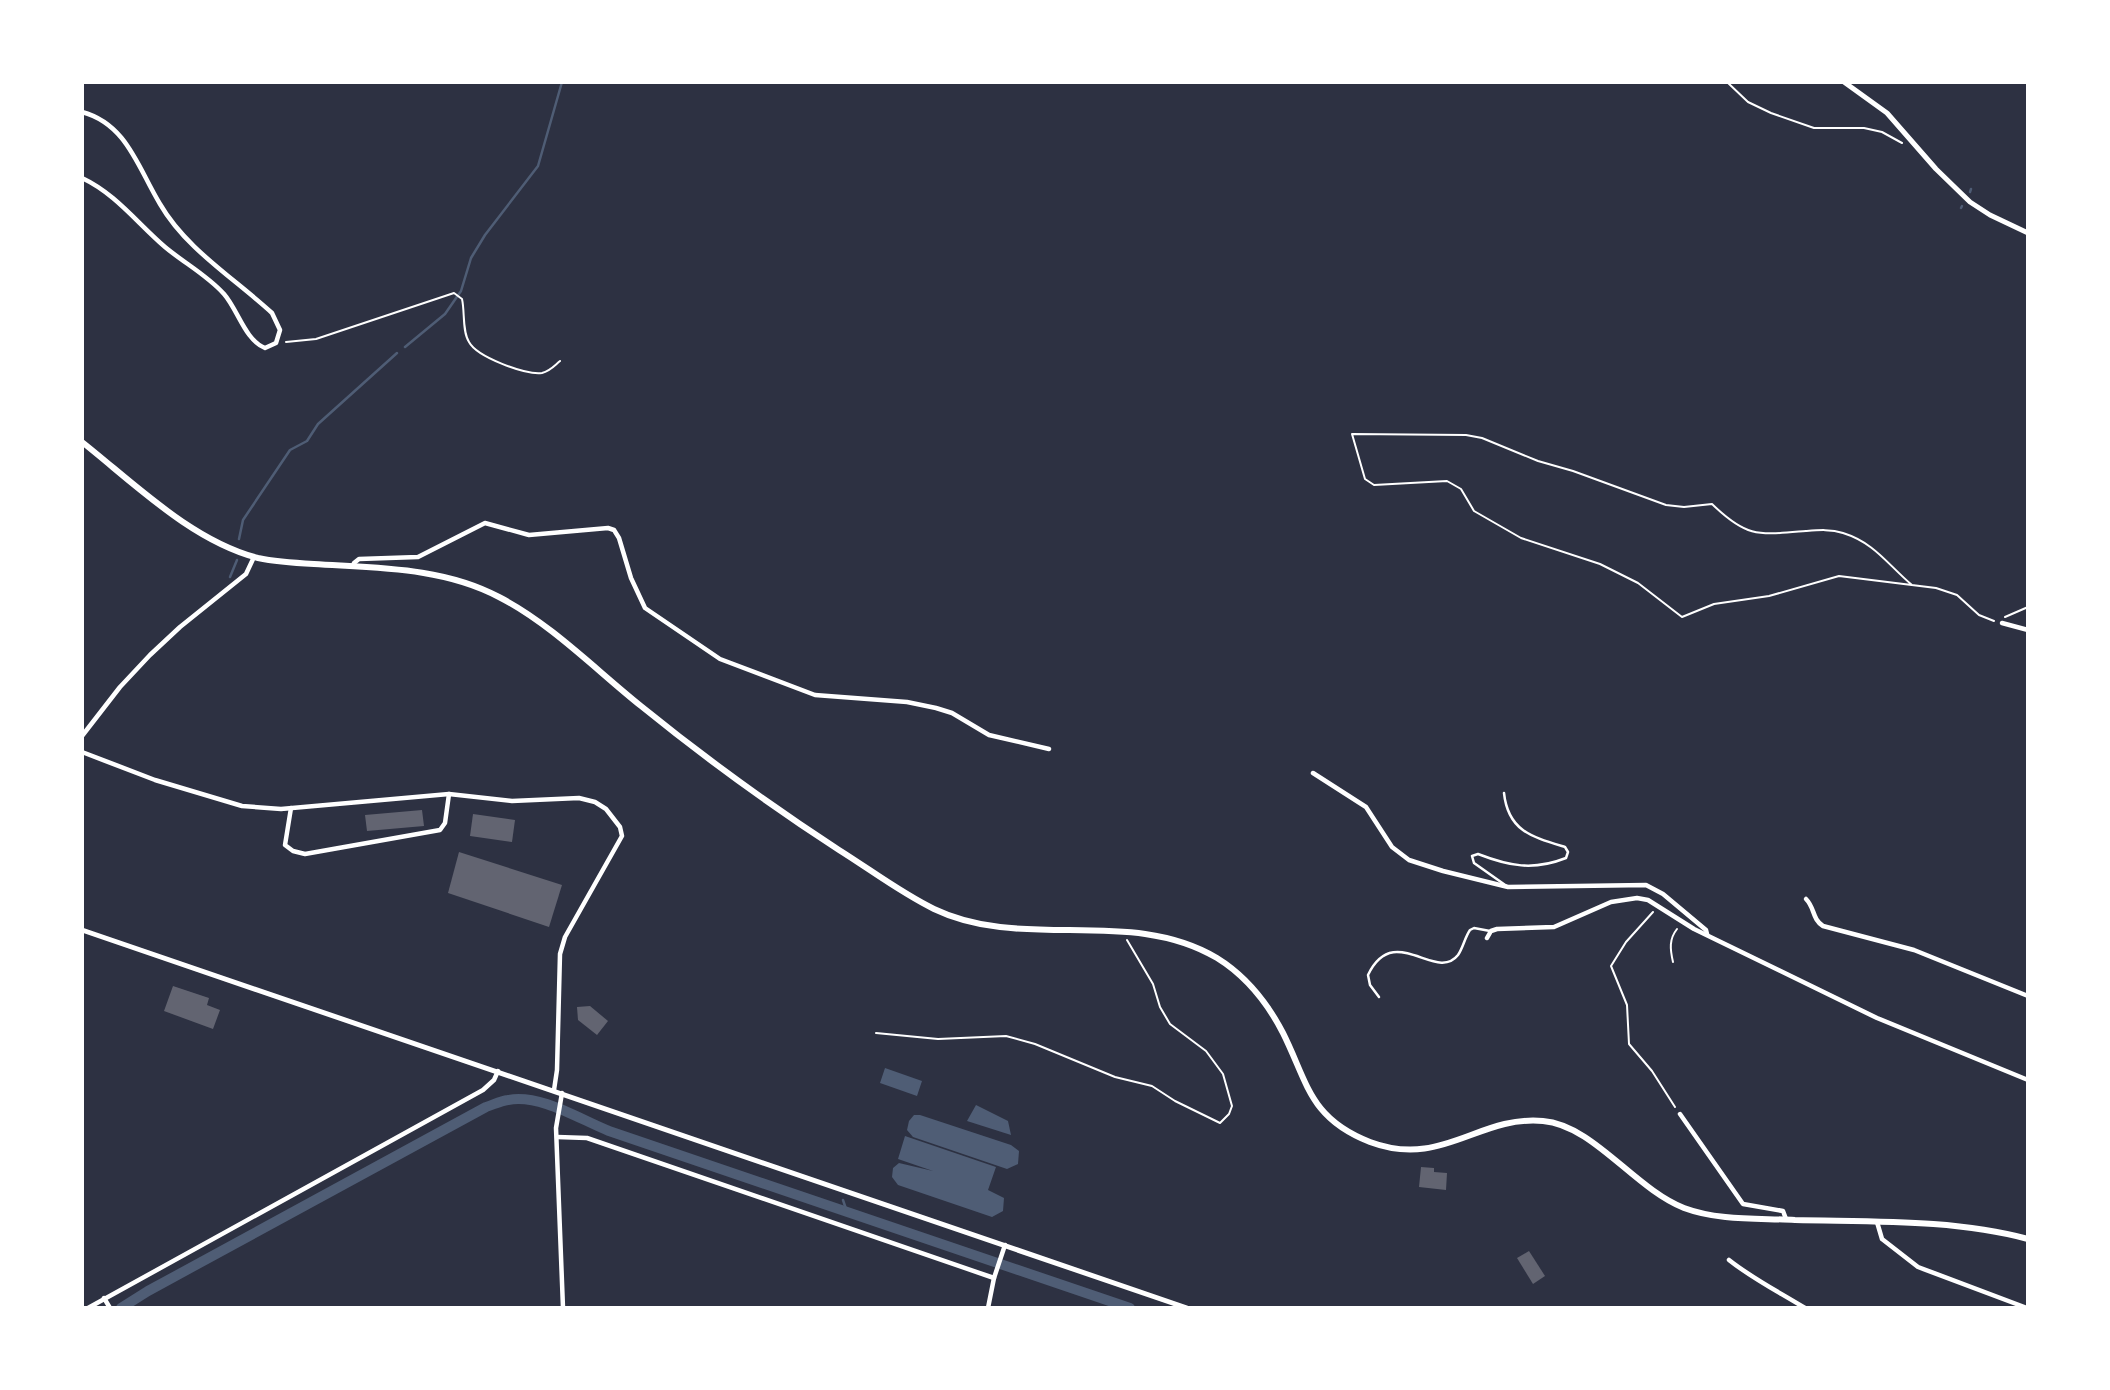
<svg xmlns="http://www.w3.org/2000/svg" width="2110" height="1390" font-family="Lora,serif">
<style>
.water{fill:#4f5d75}
.lines{fill:none;stroke-linecap:round;stroke-linejoin:round}
.stream{stroke:#4f5d75;stroke-width:2.5}
.canal{stroke:#4f5d75;stroke-width:10}
.building{fill:#626471}
.path{stroke:#fff;stroke-width:2}
.service{stroke:#fff;stroke-width:2.5}
.minor{stroke:#fff;stroke-width:4.5}
.tertiary{stroke:#fff;stroke-width:5}
.secondary{stroke:#fff;stroke-width:6}
</style>
<rect width="100%" height="100%" fill="#2d3142"/>
<g class="water">
<polygon points="885,1068 922,1081 917,1096 880,1083"/>
<polygon points="976,1105 1008,1121 1011,1135 967,1121"/>
<polygon points="914,1115 920,1115 1011,1145 1019,1151 1018,1164 1007,1169 913,1137 907,1130 909,1121"/>
<polygon points="905,1136 996,1167 988,1190 1004,1198 1003,1211 992,1217 898,1185 892,1177 893,1168 899,1163 933,1171 898,1159"/>
</g>
<g class="lines">
<g class="stream">
<polyline points="1970,192 1971,189"/>
<polyline points="1961,208 1962,206"/>
<polyline points="405,347 445,314 461,291 471,258 485,235 538,166 562,82"/>
<polyline points="239,539 243,520 290,450 307,441 318,424 397,353"/>
<polyline points="230,577 237,560"/>
<polyline points="843,1200 847,1212"/>
</g>
<path class="canal" d="M121 1308 148 1291 486 1107C493 1105 500 1101 508 1100 541 1094 579 1119 609 1131L1130 1308"/>
</g>
<g class="building">
<polygon points="422,810 424,826 367,831 365,815"/>
<polygon points="473,814 515,820 512,842 470,836"/>
<polygon points="459,852 562,885 549,927 448,893"/>
<polygon points="173,986 209,998 207,1005 220,1010 213,1029 164,1011"/>
<polygon points="590,1006 608,1021 597,1035 578,1020 577,1007"/>
<polygon points="1421,1167 1434,1168 1434,1172 1447,1173 1446,1190 1419,1187"/>
<polygon points="1529,1251 1545,1276 1533,1284 1517,1258"/>
</g>
<g class="lines">
<g class="path">
<polyline points="1727,82 1748,102 1771,113 1814,128 1864,128 1882,132 1902,143"/>
<path d="M286 342 316 339 454 293 462 299C465 312 462 331 469 342 477 357 525 375 542 373 550 371 554 366 560 361"/>
<path d="M1912 585C1888 565 1875 543 1843 533 1831 529 1819 530 1806 531 1758 535 1747 538 1712 504L1684 507 1666 505 1573 471 1538 461 1482 438 1466 435 1352 434 1365 479 1374 485 1447 481 1461 489 1474 511 1521 538 1600 564 1638 583 1682 617 1714 604 1769 596 1839 576 1936 588 1957 595 1979 615 1994 621"/>
<polyline points="2005,617 2028,607"/>
<polyline points="1653,912 1626,942 1611,966 1627,1005 1629,1044 1652,1071 1675,1107"/>
<path d="M1673 962C1670 949 1669 939 1677 929"/>
<polyline points="876,1033 938,1039 1006,1036 1035,1044 1115,1077 1152,1086 1175,1101 1220,1123 1229,1114 1232,1106 1223,1074 1206,1051 1170,1024 1160,1007 1153,984 1127,940"/>
</g>
<g class="service">
<path d="M1504 793C1508 831 1532 837 1565 847L1568 852 1566 858C1533 871 1509 866 1478 854L1472 856 1474 863 1508 887"/>
<path d="M1379 997 1370 985 1368 975C1394 921 1436 983 1458 955 1463 948 1465 937 1470 930L1474 928 1490 931"/>
</g>
<g class="minor">
<path d="M82 112C127 124 138 168 160 204 186 249 234 278 272 313L280 330 276 343 265 348C245 340 238 310 224 294 207 275 184 263 165 247 137 223 116 194 82 178"/>
<polyline points="353,566 354,563 359,559 418,557 485,523 529,535 608,528 614,530 619,538 631,578 645,608 720,659 815,695 907,702 936,708 952,713 989,735 1049,749"/>
<polyline points="2002,623 2028,630"/>
<polyline points="82,736 120,687 150,655 180,627 246,574 254,557"/>
<polyline points="82,752 155,780 242,806 281,809 449,794 512,801 579,798 595,802 606,809 620,827 622,836 565,937 560,954 557,1070 554,1090"/>
<polyline points="1313,773 1366,807 1392,847 1409,860 1443,871 1508,887 1646,885 1663,894 1706,930 1707,934"/>
<polyline points="291,808 285,845 293,851 305,854 440,830 445,823 449,794"/>
<path d="M1806 899C1815 908 1812 919 1823 926L1914 950 2028 996"/>
<polyline points="1487,938 1491,931 1497,929 1554,927 1611,902 1637,898 1648,900 1694,929 1877,1018 2028,1080"/>
<polyline points="562,1093 556,1128 563,1308"/>
<polyline points="1680,1114 1743,1204 1783,1211 1786,1219"/>
<polyline points="557,1137 587,1138 994,1278"/>
<polyline points="1877,1222 1882,1239 1918,1267 2027,1308"/>
<path d="M1729 1260C1753 1279 1779 1292 1805 1308"/>
<polyline points="104,1298 110,1308"/>
<polyline points="88,1308 483,1090 494,1080 498,1071"/>
<polyline points="988,1308 994,1278 1005,1245"/>
</g>
<g class="tertiary">
<polyline points="1844,82 1887,113 1936,169 1970,202 1990,215 2028,233"/>
<polyline points="82,930 1187,1308"/>
</g>
<path class="secondary" d="M82 442C135 484 192 541 258 558 277 562 295 563 314 564 376 568 443 567 499 597 550 623 596 670 641 706 705 758 770 805 839 850 871 870 901 893 934 909 1023 952 1130 906 1217 958 1246 976 1267 1002 1283 1033 1308 1083 1309 1118 1370 1142 1442 1169 1478 1115 1543 1121 1593 1125 1635 1189 1684 1208 1719 1221 1758 1218 1795 1220 1872 1222 1953 1219 2028 1239"/>
</g>
<rect width="2110" height="1390" fill="none" stroke="#ffffff" stroke-width="168"/>
</svg>
